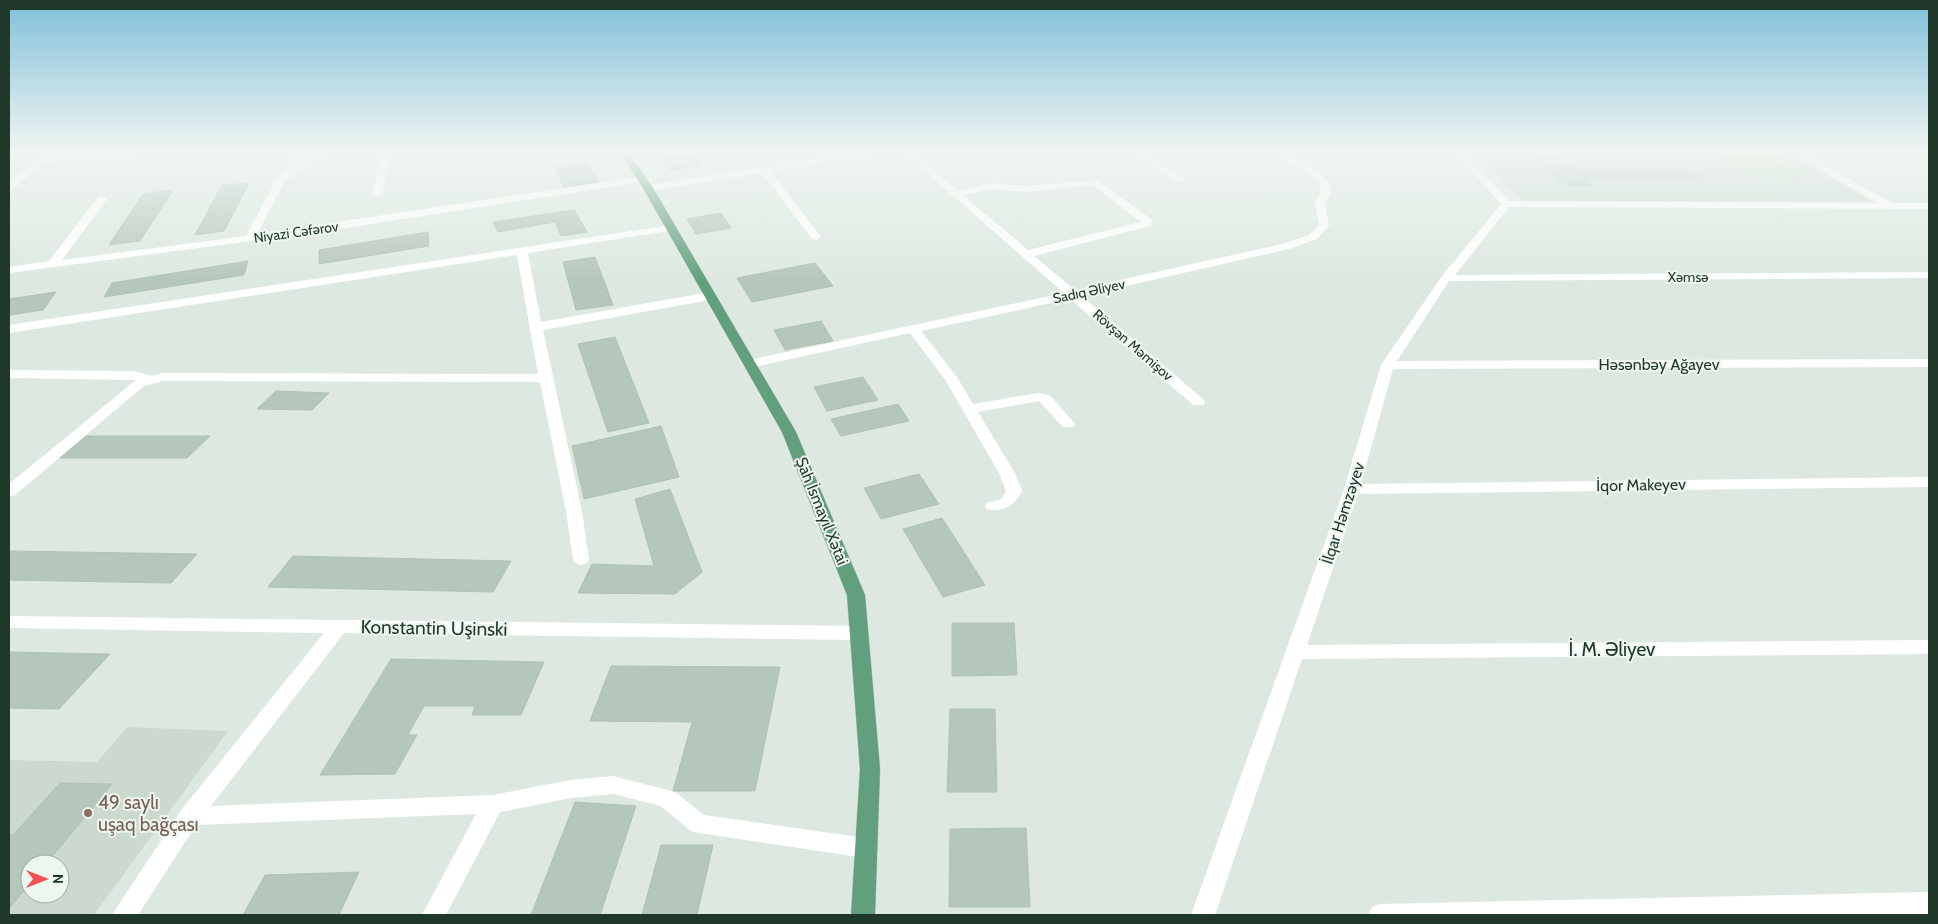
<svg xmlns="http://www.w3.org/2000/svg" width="1938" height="924" font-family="Cabin,sans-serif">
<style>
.built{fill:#cbd9cf;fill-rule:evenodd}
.green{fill:#b5dbb5}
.building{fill:#b5c6bb;stroke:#afc2b5}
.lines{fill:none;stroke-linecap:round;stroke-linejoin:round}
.major-casing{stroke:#c0c7c3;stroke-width:1}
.minor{fill:#fff;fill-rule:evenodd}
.major{fill:#619f7e;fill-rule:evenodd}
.education-dot{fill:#8d6e63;stroke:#edf6ef;stroke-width:2}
.labels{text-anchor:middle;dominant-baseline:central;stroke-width:4;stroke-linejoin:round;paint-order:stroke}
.far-street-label{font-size:14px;fill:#1f382a;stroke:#edf6ef}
.street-label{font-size:16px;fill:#1f382a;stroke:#edf6ef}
.near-street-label{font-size:19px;fill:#1f382a;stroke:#edf6ef}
.near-education-label{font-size:19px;fill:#785e54;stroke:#edf6ef;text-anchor:start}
</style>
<rect width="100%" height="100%" fill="#dde9e0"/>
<g class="built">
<polygon points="1473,152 1787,152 1871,201 1523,201"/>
<path d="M127 727 228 731 94 915H9V760L97 762ZM30 864H60V894H30Z"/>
</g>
<path class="green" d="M1709 152C1741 152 1784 143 1805 173 1788 184 1758 177 1740 170 1729 167 1719 158 1709 152Z"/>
<g class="building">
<polygon points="657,152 691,152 701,165 669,170"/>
<polygon points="1516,152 1620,152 1624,154 1555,154 1575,170 1692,171 1703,179 1586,179 1592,185 1565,185 1532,154 1519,154"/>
<polygon points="588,162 599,183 564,188 555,167"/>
<polygon points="249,183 224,231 195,235 222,185"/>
<polygon points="173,190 140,241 109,245 143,194"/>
<polygon points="574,210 587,232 561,236 555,222 498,232 493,222"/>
<polygon points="721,213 731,228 696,234 687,219"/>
<polygon points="428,232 429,246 319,264 319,250"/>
<polygon points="595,257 613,305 576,310 563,262"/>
<polygon points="248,261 244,275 104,297 112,283"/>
<polygon points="815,263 833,286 752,302 737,278"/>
<polygon points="56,292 43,310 9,315 9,299"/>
<polygon points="821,321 833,341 785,350 774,330"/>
<polygon points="615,337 649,423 608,432 578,344"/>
<polygon points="863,377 878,400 827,411 814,387"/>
<polygon points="276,391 329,393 312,410 257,409"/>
<polygon points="898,404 909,421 841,436 831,419"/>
<polygon points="661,426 679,477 584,499 572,446"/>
<polygon points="86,436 210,436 187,458 60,458"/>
<polygon points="919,474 939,504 881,519 864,488"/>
<polygon points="670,489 702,572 675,594 578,593 592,564 654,566 635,499"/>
<polygon points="942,518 985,585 943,597 903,529"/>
<polygon points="9,551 197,554 171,583 9,580"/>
<polygon points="293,556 511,561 493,592 268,587"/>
<polygon points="952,623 1014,623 1017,675 952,676"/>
<polygon points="9,652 110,654 59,709 9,708"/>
<polygon points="391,659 544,662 521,715 472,715 475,706 424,706 408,735 417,735 395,774 320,775"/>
<polygon points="611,666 780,667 755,791 673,791 692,722 590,721"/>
<polygon points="950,709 995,709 997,792 947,792"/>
<polygon points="60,783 112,784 46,864 30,864 30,883 9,909 9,835 13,835"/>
<polygon points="575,802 636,806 600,915 531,915"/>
<polygon points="1026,828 1030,907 949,907 950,829"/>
<polygon points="661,845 713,845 697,915 642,915"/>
<polygon points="359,872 339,915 243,915 265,875"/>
</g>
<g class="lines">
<g class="major-casing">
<polygon id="major" points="620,152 628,152 653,188 796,432 865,595 880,769 875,915 851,915 860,769 847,595 782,432 643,188"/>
</g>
<g class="minor">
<polygon points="9,152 15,152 9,155"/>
<polygon points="110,152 138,152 133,155 44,163 12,190 9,191 9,183 44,154 50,154 51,157"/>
<polygon points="295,152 304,152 300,161 321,152 333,152 315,160 285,181 257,234 642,176 647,179 642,182 320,232 9,273 9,267 49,261 98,197 102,196 107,199 62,260 246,236 276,179 288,169"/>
<polygon points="382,152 392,152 382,194 377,197 372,194"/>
<polygon points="859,152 878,152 873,155 771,171 821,237 816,240 812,239 762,173 648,191 643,188 648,185"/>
<path d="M903 152H912L958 191 991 183 1028 186 1097 180 1151 219 1152 221 1150 226 1034 256 1075 290 1282 244 1309 235 1319 225 1315 203 1321 194 1319 183 1305 171 1274 154 1273 152C1285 152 1323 170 1329 182 1330 185 1330 191 1331 194L1325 203 1329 226 1317 239 1289 249 1082 296 1203 399 1205 402 1203 405H1193L1070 299 921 331 957 377 973 404 1039 393 1051 396 1075 424 1073 427H1063L1039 401 978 412 1016 475 1022 491C1016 505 1003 513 987 509L985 506 987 503 1001 499 1006 491 1000 475 946 381 910 333 749 368 742 364 749 360 1064 293ZM1092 185 1141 222 1028 250 963 195 991 189 1028 192Z"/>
<polygon points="1132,152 1142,152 1186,180 1184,182 1178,182"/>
<polygon points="1455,152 1464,152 1509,201 1877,203 1791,152 1802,152 1892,203 1929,203 1929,209 1509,207 1455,275 1929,272 1929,278 1449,281 1397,361 1929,359 1929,367 1393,369 1361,484 1929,477 1929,487 1358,494 1307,645 1929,640 1929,654 1302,659 1215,915 1191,915 1344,489 1381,365 1442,276 1501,204"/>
<polygon points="671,225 676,228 675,230 528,253 541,322 710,292 716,296 710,300 543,330 582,511 589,559 587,563 581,565 575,563 573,559 566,511 540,382 163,381 144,386 15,495 9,497 9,484 136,380 9,378 9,370 133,371 152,376 163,373 538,374 517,255 9,333 9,325"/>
<polygon points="9,616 859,626 865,628 868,633 865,638 859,640 344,633 211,806 493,795 571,780 613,776 675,792 704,815 866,838 874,841 877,848 874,855 866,858 699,833 691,831 661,806 613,794 571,798 500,812 446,915 422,915 476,814 196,825 138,915 113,915 117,907 182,809 324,633 9,628"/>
<polygon points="1929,892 1929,914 1368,915 1372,907 1380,904"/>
</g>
<use href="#major" class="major"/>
</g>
<linearGradient id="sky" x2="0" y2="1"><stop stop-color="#80bfda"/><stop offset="0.54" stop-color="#f0f5f1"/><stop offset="1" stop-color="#f0f5f1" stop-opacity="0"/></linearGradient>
<rect width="1938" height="281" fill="url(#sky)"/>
<circle class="education-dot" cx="88" cy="813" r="5"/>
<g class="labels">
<g class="far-street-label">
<text transform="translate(296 232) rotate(-8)">Niyazi Cəfərov</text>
<text x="1688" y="277">Xəmsə</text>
<text transform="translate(1089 291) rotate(-12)">Sadıq Əliyev</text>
<text transform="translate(1133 345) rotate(41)">Rövşən Məmişov</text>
</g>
<g class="street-label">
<text x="1659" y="364">Həsənbəy Ağayev</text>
<text transform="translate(1641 485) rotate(-1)">İqor Makeyev</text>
<text transform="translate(822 511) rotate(68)">Şah İsmayıl Xətai</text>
<text transform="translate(1343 513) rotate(-72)">İlqar Həmzəyev</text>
</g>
<g class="near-street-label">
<text transform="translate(434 628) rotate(1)">Konstantin Uşinski</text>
<text x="1612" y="649">İ. M. Əliyev</text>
</g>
<g class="near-education-label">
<text x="98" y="802">49 saylı<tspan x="98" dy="22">uşaq bağçası</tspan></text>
</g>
</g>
<rect width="1938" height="924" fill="none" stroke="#1f382a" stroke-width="20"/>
<g transform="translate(45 879) rotate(90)"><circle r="24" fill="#edf6ef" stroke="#9baaa0"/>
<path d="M0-4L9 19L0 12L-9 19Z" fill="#f25257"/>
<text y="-8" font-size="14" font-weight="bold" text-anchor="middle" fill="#1f382a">N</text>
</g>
</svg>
